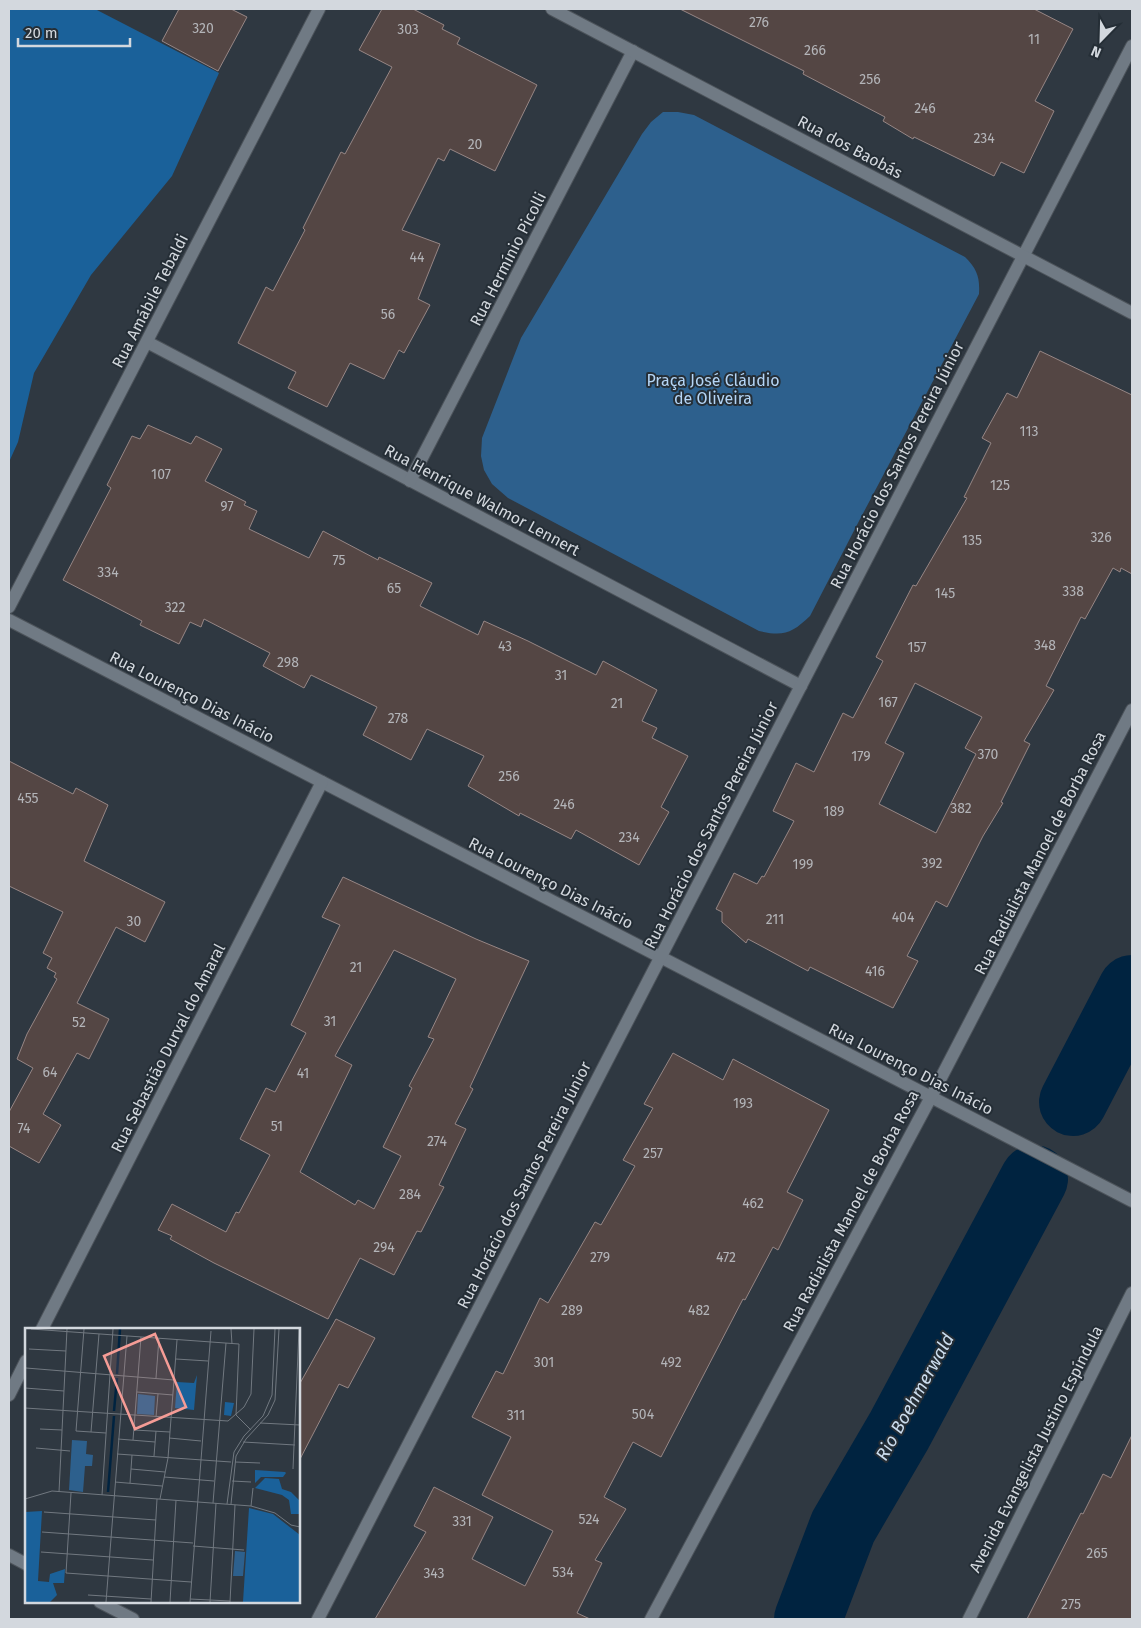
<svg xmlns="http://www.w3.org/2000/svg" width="1141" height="1628" font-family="'Fira Sans',sans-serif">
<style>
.green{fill:#2d608d}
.forest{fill:#1a619a}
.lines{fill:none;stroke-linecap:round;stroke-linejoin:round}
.river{stroke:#002340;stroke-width:68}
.building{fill:#544644;stroke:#968685;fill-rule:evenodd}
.minor-casing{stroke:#4c535a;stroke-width:14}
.tertiary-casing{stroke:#4c535a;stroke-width:14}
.minor{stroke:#707a84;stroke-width:12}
.tertiary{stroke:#707a84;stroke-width:12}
.labels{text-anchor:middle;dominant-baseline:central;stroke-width:4;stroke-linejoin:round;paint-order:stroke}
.number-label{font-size:14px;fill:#b3b4b8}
.street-label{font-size:16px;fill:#d3d8de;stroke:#252e36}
.park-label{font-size:16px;fill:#b4d5f6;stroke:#252e36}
.water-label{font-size:18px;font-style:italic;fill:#cde;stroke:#252e36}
.inset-river{fill:none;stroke:#002340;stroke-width:2.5}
.inset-road{fill:none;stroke:#717880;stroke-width:1}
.view{fill:#f59c96;fill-opacity:0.15;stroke:#f59c96;stroke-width:2.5}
.inset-edge{fill:none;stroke:#d3d8de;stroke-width:2.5}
</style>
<rect width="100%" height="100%" fill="#2f3841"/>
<path class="green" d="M663 112H678L694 115 965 257C977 269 980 277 979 294L859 521 810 616C792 633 784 637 759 631L508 498 492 484 484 470 481 456 482 438 521 338 642 134 651 122Z"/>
<polygon class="forest" points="9,9 95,9 219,73 172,176 91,275 34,373 18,442 9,462"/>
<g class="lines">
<g class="river">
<polyline points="1073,1102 1132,989"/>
<polyline points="808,1619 843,1527 899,1431 1034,1179"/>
</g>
</g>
<g class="building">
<polygon points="179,9 231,9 247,17 218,71 162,41"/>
<polygon points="382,9 413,9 444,25 442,29 460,38 457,44 537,85 495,171 450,149 444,161 438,158 402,230 440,244 418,299 430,305 404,353 399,350 384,379 350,363 327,407 288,388 296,372 238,343 266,287 273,291 305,230 303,228 341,152 345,154 392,67 359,50"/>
<polygon points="680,9 1034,9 1073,29 1035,101 1054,111 1024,173 1001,162 994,176 914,137 913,139 883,121 885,117 803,74 804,71"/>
<path d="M1040 351 1132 395V574L1121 568 1120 572 1113 568 1085 619 1081 617 1046 686 1054 690 1024 741 1030 744 1001 802 1003 803 983 836 947 907 936 901 907 956 918 961 893 1008 810 967 808 971 748 939 746 943 722 922V912L716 909 734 873 757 884 762 876 764 877 794 821 773 811 796 763 814 772 843 713 853 718 883 661 876 657 913 585 916 586 967 498 964 497 991 443 982 438 1007 393 1017 398ZM915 683 982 717 965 748 976 754 936 833 879 804 904 753 885 743Z"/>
<polygon points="148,425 191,444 196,436 222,449 205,481 246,502 244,505 257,511 249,529 309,558 323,531 378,560 379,557 432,583 420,606 478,635 484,621 528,641 596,675 603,661 657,690 642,721 657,728 652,738 688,756 661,807 669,812 639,865 576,830 571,839 520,813 519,816 468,786 484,756 427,729 411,760 363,735 377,707 311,675 304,688 263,666 270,653 204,619 201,627 190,622 179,644 140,625 142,621 63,580 111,488 107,485 132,436 140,439"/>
<polygon points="9,761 73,794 76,788 108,805 84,861 165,902 145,942 116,927 77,1003 109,1019 89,1059 77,1053 43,1114 61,1125 39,1163 9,1146 9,1112 33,1068 17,1059 27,1034 57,979 54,977 56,973 47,968 52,958 43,953 63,912 9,886"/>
<path d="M343 877 476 939 529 961 470 1087 473 1089 455 1124 466 1129 439 1185 444 1187 421 1232 417 1231 394 1275 360 1258 328 1319 214 1263 170 1239 172 1236 158 1230 172 1204 226 1232 236 1212 239 1213 270 1155 240 1139 266 1088 275 1092 306 1033 291 1025 340 925 322 917ZM394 950 456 979 428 1037 434 1039 409 1086 412 1088 383 1147 401 1156 374 1209 358 1200 355 1205 300 1172 352 1065 335 1056Z"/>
<polygon points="673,1053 723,1080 733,1059 829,1110 787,1192 803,1200 778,1250 773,1247 745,1300 743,1299 661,1457 633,1442 604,1497 626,1509 595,1560 602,1563 577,1613 590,1619 375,1619 426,1532 414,1526 434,1487 493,1517 472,1559 525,1586 553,1531 482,1495 511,1437 472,1417 496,1371 503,1374 540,1298 548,1303 595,1222 601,1225 635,1166 623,1160 653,1108 644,1104"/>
<polygon points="336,1319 375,1338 348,1388 339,1384 299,1461 299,1385"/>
<polygon points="1132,1435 1132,1619 1027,1619 1081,1513 1083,1514 1103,1474 1111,1478"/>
</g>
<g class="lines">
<g class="minor-casing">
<g id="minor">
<polyline points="147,342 801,686"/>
<polyline points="410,481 633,51"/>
<polyline points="9,607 319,9"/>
<polyline points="9,620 1132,1201"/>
<polyline points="42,1329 322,782"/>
<polyline points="9,1395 26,1361"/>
<polyline points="9,1555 26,1564"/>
<polyline points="100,1602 133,1619"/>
<polyline points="318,1619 1132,46"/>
<polyline points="651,1619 931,1097 1132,710"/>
<polyline points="969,1619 1132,1293"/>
</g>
</g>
<g class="tertiary-casing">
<polyline id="tertiary" points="552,9 1132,313"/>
</g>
<use href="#minor" class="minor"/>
<use href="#tertiary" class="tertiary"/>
</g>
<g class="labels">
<g class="number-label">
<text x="759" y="22">276</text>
<text x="203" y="28">320</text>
<text x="408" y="29">303</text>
<text x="1034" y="39">11</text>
<text x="815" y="50">266</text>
<text x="870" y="79">256</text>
<text x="925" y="108">246</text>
<text x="984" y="138">234</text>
<text x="475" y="144">20</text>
<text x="417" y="257">44</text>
<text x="388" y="314">56</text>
<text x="1029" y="431">113</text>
<text x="161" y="474">107</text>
<text x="1000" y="485">125</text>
<text x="227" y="506">97</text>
<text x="1101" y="537">326</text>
<text x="972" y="540">135</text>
<text x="339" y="560">75</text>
<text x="108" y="572">334</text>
<text x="394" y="588">65</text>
<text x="1073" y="591">338</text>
<text x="945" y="593">145</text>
<text x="175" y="607">322</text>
<text x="1045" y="645">348</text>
<text x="505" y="646">43</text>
<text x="917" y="647">157</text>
<text x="288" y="662">298</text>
<text x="561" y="675">31</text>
<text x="888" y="702">167</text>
<text x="617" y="703">21</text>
<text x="398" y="718">278</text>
<text x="988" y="754">370</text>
<text x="861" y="756">179</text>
<text x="509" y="776">256</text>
<text x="28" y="798">455</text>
<text x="564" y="804">246</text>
<text x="961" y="808">382</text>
<text x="834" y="811">189</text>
<text x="629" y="837">234</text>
<text x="932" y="863">392</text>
<text x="803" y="864">199</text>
<text x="903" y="917">404</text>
<text x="775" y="919">211</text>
<text x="134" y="921">30</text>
<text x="356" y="967">21</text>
<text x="875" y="971">416</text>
<text x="330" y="1021">31</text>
<text x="79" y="1022">52</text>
<text x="50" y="1072">64</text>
<text x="303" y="1073">41</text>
<text x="743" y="1103">193</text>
<text x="277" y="1126">51</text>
<text x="24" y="1128">74</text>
<text x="437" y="1141">274</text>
<text x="653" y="1153">257</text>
<text x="410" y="1194">284</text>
<text x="753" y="1203">462</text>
<text x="384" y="1247">294</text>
<text x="600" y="1257">279</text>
<text x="726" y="1257">472</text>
<text x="572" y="1310">289</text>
<text x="699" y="1310">482</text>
<text x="544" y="1362">301</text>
<text x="671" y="1362">492</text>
<text x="643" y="1414">504</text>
<text x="516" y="1415">311</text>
<text x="589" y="1519">524</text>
<text x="462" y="1521">331</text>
<text x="1097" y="1553">265</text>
<text x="563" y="1572">534</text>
<text x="434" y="1573">343</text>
<text x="1071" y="1604">275</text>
</g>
<g class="street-label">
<text transform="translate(850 147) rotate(28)">Rua dos Baobás</text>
<text transform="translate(508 259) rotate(-63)">Rua Hermínio Picolli</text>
<text transform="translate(150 301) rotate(-63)">Rua Amábile Tebaldi</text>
<text transform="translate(897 465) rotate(-63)">Rua Horácio dos Santos Pereira Júnior</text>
<text transform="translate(482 500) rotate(28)">Rua Henrique Walmor Lennert</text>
<text transform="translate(192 697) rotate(27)">Rua Lourenço Dias Inácio</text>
<text transform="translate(711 825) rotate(-63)">Rua Horácio dos Santos Pereira Júnior</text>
<text transform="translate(1040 853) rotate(-63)">Rua Radialista Manoel de Borba Rosa</text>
<text transform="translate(551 883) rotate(27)">Rua Lourenço Dias Inácio</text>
<text transform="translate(168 1048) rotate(-63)">Rua Sebastião Durval do Amaral</text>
<text transform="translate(911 1069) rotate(27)">Rua Lourenço Dias Inácio</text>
<text transform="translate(524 1185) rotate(-63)">Rua Horácio dos Santos Pereira Júnior</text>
<text transform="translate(851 1211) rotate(-62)">Rua Radialista Manoel de Borba Rosa</text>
<text transform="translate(1036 1449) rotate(-63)">Avenida Evangelista Justino Espíndula</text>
</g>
<g class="park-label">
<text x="713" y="380">Praça José Cláudio<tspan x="713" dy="18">de Oliveira</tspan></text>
</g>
<g class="water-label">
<text transform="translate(915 1397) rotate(-61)">Rio Boehmerwald</text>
</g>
</g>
<g transform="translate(25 1328)">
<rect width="275" height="275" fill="#2f3841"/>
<path d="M113 66 130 68 129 87 112 86ZM47 112 62 113 61 126 68 127 67 138H60L58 164 44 162ZM210 223 220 224 218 248H208Z" fill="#2d608d"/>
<path d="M172 47 169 82 150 80 152 54 169 55ZM200 74 209 75 206 88 199 87ZM230 142 260 144 261 145 258 149H236L230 155ZM240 150 254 151 257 161 266 164 275 173V186H266L264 172 257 167 230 160ZM224 180 248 186 275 207V274H218ZM17 183 13 253 24 254 25 246 40 241 39 255H28L32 267 25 274H0V184Z" fill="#1a619a"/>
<path class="inset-river" d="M92 46 95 1M89 83 92 50M83 164 89 88"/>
<path class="inset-road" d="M6 1 214 16 211 87M59 1 51 103 81 105M206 1 207 16M4 21 41 23M151 31 183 33M1 40 149 52M131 50 134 10M0 60 39 63M112 64 148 67M0 80 203 93 219 79 226 66 229 1M211 87 226 102M131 89 133 66M235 95 275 97M15 101 37 102M109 102 145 104M66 104 74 6M144 110 176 113M93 111 130 114M108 112 116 9M218 114 270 117M11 120 45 123M92 126 206 134M129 128 131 103M210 134 235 135M106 141 140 144M268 141 274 1M139 149 189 153M207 153 226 154M90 154 137 158M105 155 107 127M34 164 42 1M46 165 41 245 166 254M77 167 88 1M0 171 27 163 226 178 250 185 266 197 275 199M135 171 143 130 152 12M188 175 201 15M202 176 209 124 219 108 238 88 247 67 250 1M206 176 211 128 221 111 243 87 250 72 254 1M226 178 228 160M19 184 131 192M17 204 168 215M168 218 219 222M16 224 128 232M63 267 126 271M165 271 205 273M81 274 102 8M126 274 132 171M145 274 151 172M165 274 186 3M185 274 191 175M205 274 210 177"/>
<path class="view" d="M130 6 161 79 110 101 79 28Z"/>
<rect width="275" height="275" class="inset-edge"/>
</g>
<rect width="1141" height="1628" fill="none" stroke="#d3d8de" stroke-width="20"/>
<g transform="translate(1101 40) rotate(203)" stroke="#252e36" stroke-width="4" paint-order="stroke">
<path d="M0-4L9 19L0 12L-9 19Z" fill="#d3d8de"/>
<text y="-8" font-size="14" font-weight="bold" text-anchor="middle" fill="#d3d8de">N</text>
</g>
<path d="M18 38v8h112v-8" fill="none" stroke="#d3d8de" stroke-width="2.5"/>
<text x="25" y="38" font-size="15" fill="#d3d8de" stroke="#252e36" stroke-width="4" paint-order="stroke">20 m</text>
</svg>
